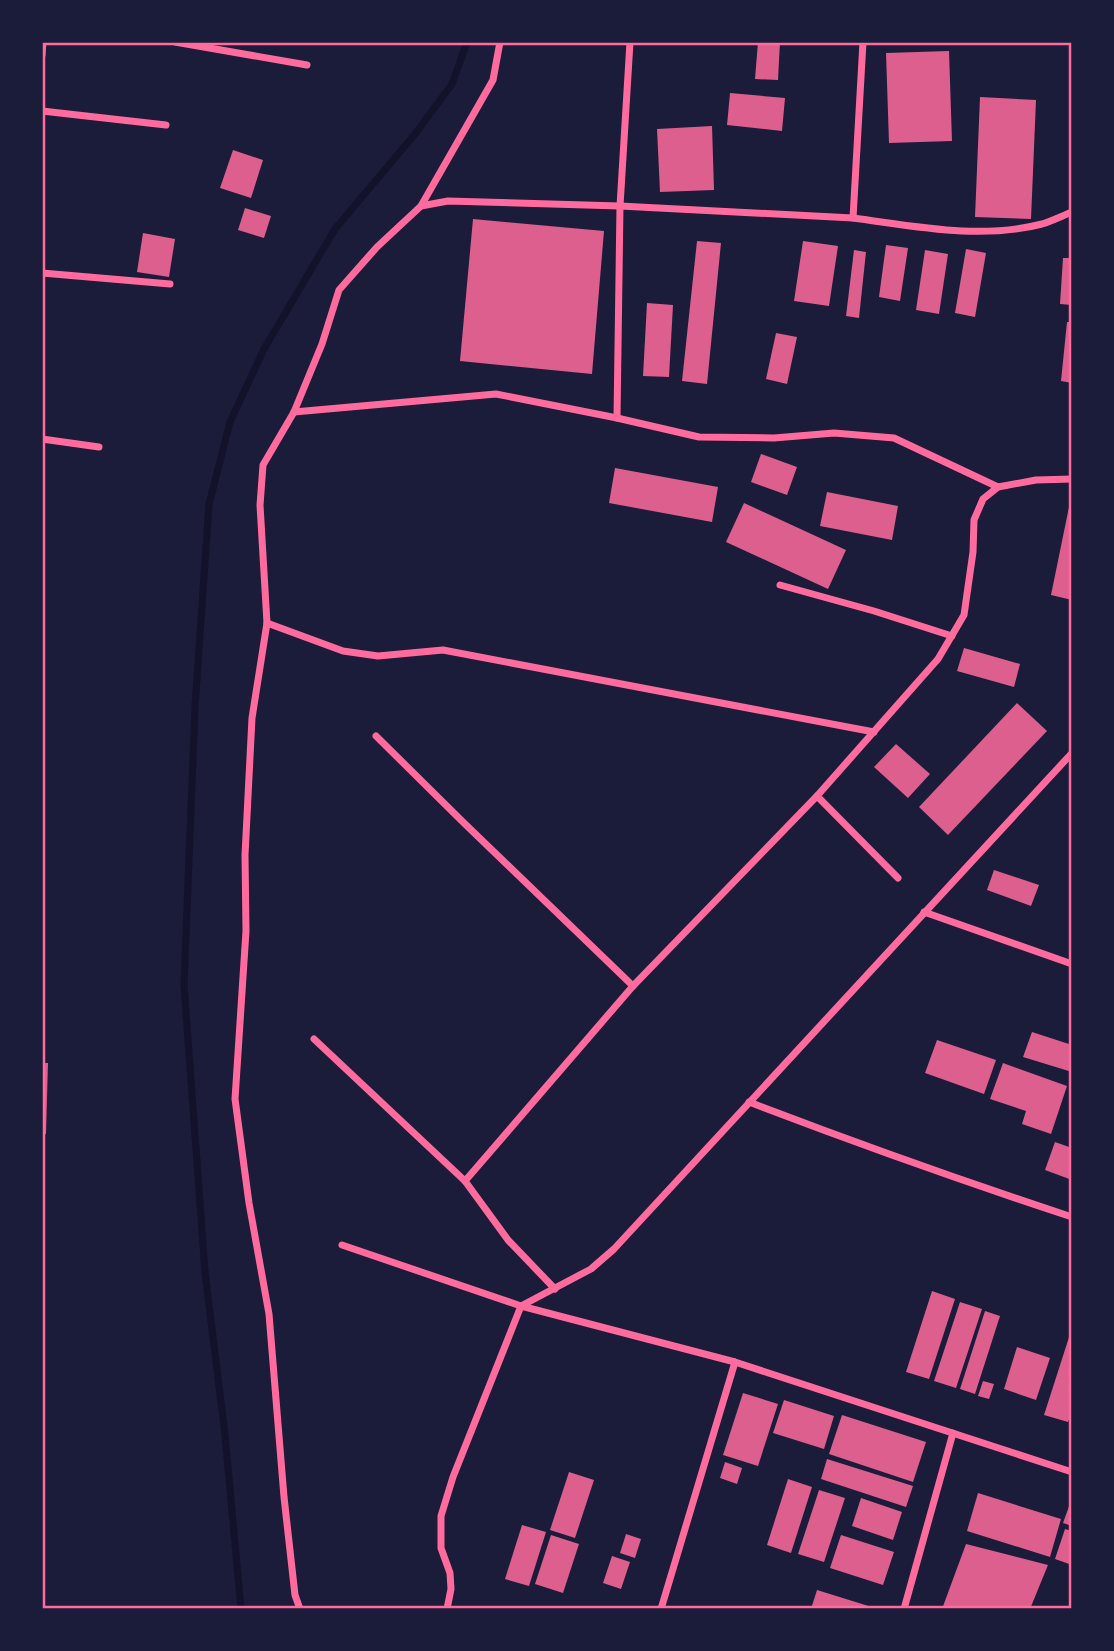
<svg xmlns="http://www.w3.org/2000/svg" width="1114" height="1651" font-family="'Alegreya Sans',sans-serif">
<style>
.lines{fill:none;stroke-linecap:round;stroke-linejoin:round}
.stream{stroke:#12122b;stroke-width:7}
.building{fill:#dd5f8e}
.minor{stroke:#ff6b9d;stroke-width:7}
.neatline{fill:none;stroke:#ff6b9d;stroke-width:2.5}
</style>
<rect width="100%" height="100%" fill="#1b1b3a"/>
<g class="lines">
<polyline class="stream" points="241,1609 225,1435 205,1272 184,985 195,707 209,504 230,422 264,349 335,229 415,134 452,84 467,42"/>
</g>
<g class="building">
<polygon points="758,42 780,42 778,80 755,79"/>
<polygon points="949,51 952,141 889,143 886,53"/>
<polygon points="730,93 785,98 782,131 727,125"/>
<polygon points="980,97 1036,100 1031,219 975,217"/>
<polygon points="712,126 714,190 660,192 657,129"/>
<polygon points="233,150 263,160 251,198 220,188"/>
<polygon points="245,208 271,216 264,238 238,230"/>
<polygon points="473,219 604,231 592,374 460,361"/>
<polygon points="143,233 175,239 169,277 137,272"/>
<polygon points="697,241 721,243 707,384 682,381"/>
<polygon points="803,241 838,246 829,306 794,301"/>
<polygon points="886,245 908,248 900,301 879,297"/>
<polygon points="966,249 986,253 975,317 955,313"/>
<polygon points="854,250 866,252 859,318 846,316"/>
<polygon points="925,250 948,254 939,314 916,310"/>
<polygon points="1063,258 1072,258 1072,305 1060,304"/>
<polygon points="647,303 673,305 669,377 643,376"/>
<polygon points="1067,322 1072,322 1072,383 1061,381"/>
<polygon points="776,333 797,337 787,384 766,379"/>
<polygon points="761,454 797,467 787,495 751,482"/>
<polygon points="615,468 718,487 712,522 609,503"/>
<polygon points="827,492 898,506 892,540 820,526"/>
<polygon points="744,503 846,550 828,589 726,542"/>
<polygon points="1069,507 1072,507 1072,600 1051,595"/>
<polygon points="964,648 1020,664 1014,687 957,671"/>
<polygon points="1017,703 1047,731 948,835 919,807"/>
<polygon points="896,744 930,774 908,798 874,767"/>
<polygon points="994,870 1039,885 1031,906 987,890"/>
<polygon points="1032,1032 1072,1045 1072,1072 1023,1057"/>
<polygon points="937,1040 996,1060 984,1094 925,1073"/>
<polygon points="42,1063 48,1063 46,1134 42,1134"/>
<polygon points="1003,1063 1067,1086 1051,1134 1022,1124 1026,1111 990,1099"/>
<polygon points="1055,1142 1072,1148 1072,1180 1045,1170"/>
<polygon points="932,1291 955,1299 929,1379 906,1372"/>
<polygon points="960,1302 982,1309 956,1388 934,1381"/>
<polygon points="985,1311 1000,1316 975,1394 960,1389"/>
<polygon points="1071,1331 1072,1411 1068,1422 1044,1415"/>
<polygon points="1017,1347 1050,1358 1036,1400 1004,1389"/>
<polygon points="983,1381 994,1384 989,1399 978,1396"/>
<polygon points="743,1393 778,1404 758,1466 723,1455"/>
<polygon points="784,1400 834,1416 824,1449 773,1433"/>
<polygon points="842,1415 926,1442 913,1482 829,1454"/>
<polygon points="827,1459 913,1486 906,1507 821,1479"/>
<polygon points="725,1462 742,1468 737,1484 720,1478"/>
<polygon points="569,1472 594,1480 575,1538 550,1530"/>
<polygon points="788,1479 812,1487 791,1553 767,1545"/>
<polygon points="819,1490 845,1498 824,1562 798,1554"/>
<polygon points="978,1493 1061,1519 1050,1557 967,1531"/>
<polygon points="861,1498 902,1512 893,1540 852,1526"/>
<polygon points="1072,1498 1072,1526 1063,1523"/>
<polygon points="522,1525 546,1532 529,1586 505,1579"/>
<polygon points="1065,1529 1072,1531 1072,1565 1055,1559"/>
<polygon points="626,1534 641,1539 635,1558 620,1553"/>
<polygon points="551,1535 579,1544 563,1593 535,1584"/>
<polygon points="841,1535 894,1552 883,1585 830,1568"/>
<polygon points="966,1544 1048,1565 1030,1609 942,1609"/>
<polygon points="612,1556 630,1562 621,1589 603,1583"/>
<polygon points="817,1590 875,1608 875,1609 811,1609"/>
</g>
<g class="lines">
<g class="minor">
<polyline points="175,42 307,65"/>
<polyline points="42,55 43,42"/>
<polyline points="42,111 166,125"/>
<polyline points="421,206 493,80 500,42"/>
<path d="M853 218C914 226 980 240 1042 224 1052 221 1062 216 1072 212"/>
<polyline points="42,273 170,284"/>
<polyline points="294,412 496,394 617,418 699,437 774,438 834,433 894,438 998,487"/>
<polyline points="617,418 620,206 630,42"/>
<polyline points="42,439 99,447"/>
<polyline points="780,585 874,611 952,636"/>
<polyline points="267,623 343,651 378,656 443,650 874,732"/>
<polyline points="376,736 465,824 633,986"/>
<polyline points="817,796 898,878"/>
<polyline points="924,912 1072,964"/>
<polyline points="314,1039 465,1181 508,1240 555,1289"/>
<path d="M749 1102C856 1143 963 1181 1072 1217"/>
<polyline points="465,1181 633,986 817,796 938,659 964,615 973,552 974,520 983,499 998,487 1036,480 1072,479"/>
<polyline points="342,1245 521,1306 735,1362 1072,1472"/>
<polyline points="300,1609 295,1595 284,1497 269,1314 249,1203 235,1099 246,931 245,855 252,718 267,623 260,505 263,465 294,412 322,344 339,290 377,247 421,206 448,201 620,206 853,218 863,42"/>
<polyline points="447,1609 451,1589 450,1573 441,1548 441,1516 453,1477 521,1306 591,1269 614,1249 1072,753"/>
<polyline points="661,1609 735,1362"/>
<polyline points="904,1609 953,1433"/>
</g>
</g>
<rect width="1114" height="1651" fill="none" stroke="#1b1b3a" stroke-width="88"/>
<rect x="44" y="44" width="1026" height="1563" class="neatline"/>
</svg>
